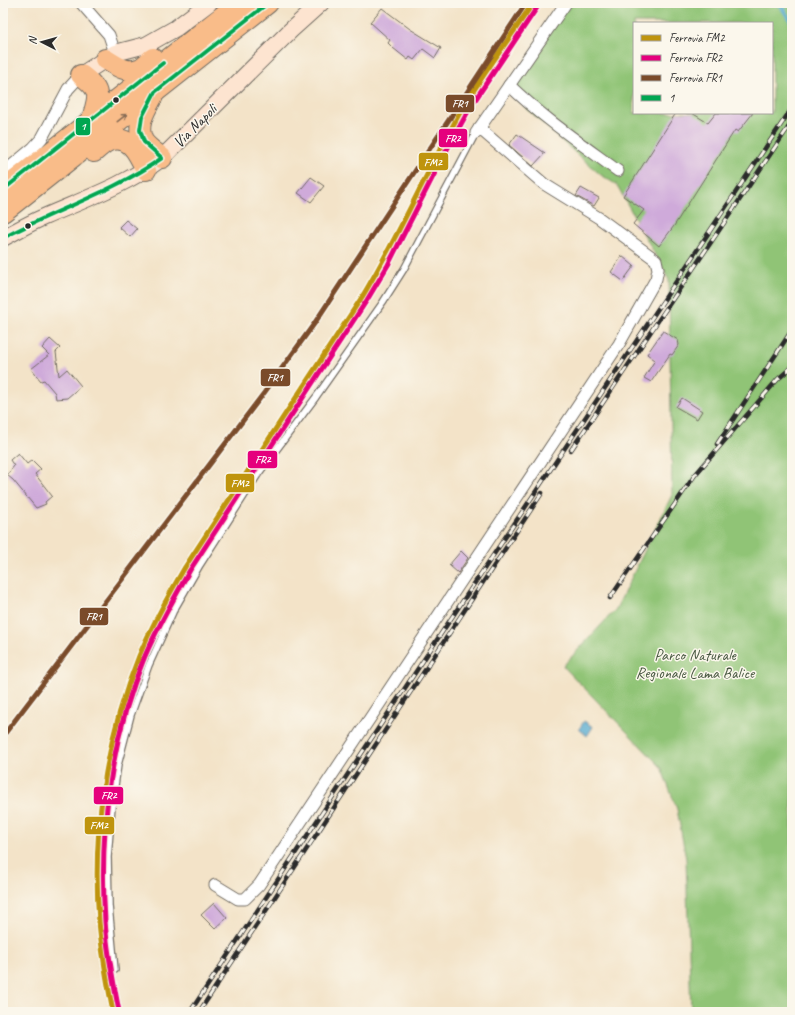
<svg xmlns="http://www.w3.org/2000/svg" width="795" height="1015" font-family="Caveat,sans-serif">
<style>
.green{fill:#90c476;stroke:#5e7850;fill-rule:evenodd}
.water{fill:#53a9cf;stroke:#3f6a7d}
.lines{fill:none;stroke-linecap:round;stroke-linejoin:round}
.stream{stroke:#53a9cf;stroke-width:4}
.building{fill:#cfaada}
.lane-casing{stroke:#716b62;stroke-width:8}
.street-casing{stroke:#716b62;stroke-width:13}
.secondary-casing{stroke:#716b62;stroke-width:18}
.highway-casing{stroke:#716b62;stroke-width:22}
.lane{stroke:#fff;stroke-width:5.5}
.street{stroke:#fff;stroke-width:11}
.secondary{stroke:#fde4d0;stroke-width:16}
.highway{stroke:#f9bc89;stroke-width:20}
.rail-casing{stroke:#2b2b2b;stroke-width:4.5}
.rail{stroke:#fbf7ec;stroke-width:3;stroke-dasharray:9;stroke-linecap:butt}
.bus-1-casing{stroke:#fbf7ec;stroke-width:7}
.bus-1{stroke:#00a651;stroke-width:4}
.rail-1-casing{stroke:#fbf7ec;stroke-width:8}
.rail-2-casing{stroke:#fbf7ec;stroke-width:8}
.rail-3-casing{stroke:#fbf7ec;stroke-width:8}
.rail-1{stroke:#bf940d;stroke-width:5}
.rail-2{stroke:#e5007d;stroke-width:5}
.rail-3{stroke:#7a4b2a;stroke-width:5}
.oneway{stroke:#886c55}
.bus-dot{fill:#2b2b2b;stroke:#fbf7ec;stroke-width:1.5}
.labels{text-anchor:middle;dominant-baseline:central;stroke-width:3;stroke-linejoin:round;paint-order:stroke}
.street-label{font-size:16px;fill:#2b2b2b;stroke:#fbf7ec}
.park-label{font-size:16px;fill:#495942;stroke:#fbf7ec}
.line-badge{stroke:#fbf7ec;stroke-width:1.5}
.badge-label{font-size:11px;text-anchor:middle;font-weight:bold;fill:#fff}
</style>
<rect width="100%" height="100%" fill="#fbf7ec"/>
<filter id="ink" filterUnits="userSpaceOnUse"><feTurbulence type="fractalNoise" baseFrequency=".025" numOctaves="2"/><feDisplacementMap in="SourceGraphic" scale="8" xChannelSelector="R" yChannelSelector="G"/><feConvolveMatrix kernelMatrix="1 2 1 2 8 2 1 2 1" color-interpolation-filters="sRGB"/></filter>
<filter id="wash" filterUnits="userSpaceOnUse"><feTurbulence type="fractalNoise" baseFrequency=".012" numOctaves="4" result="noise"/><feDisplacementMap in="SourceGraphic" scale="16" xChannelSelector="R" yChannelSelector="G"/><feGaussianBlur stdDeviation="0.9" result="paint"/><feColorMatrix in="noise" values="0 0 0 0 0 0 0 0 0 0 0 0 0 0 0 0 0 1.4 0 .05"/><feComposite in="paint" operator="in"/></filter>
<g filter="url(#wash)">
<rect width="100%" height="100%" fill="#f3e3c8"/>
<path class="green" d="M569 3H792V1012H691L686 859 677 809 661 767 563 666 616 609 672 495 669 280 617 185 601 175 563 142 506 89ZM634 23H772V113H634Z"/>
<polygon class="water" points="584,721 593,727 587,736 579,729"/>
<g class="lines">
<polyline class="stream" points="779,3 792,23"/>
</g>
<g id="blocks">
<g class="building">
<polygon points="382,8 410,29 441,48 435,58 423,49 414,60 410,57 408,60 393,48 388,43 390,40 370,22"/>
<polygon points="676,113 692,113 708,123 716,113 753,113 738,132 735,130 674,226 659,246 633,224 644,210 623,196"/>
<polygon points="517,134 545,153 533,166 509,145"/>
<polygon points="311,177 324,186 311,202 298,193"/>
<polygon points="581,188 599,198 594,206 576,196"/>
<polygon points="126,220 137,229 130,237 119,227"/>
<polygon points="622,256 634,266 623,281 611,272"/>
<polygon points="663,331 678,340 679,345 672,355 670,354 651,382 644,378 655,360 647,354"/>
<polygon points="50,339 60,348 56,352 59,376 67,369 81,386 67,398 56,399 55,393 44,380 41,381 31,369 49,355 42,348"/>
<polygon points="682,398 702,411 697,419 676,407"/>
<polygon points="18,453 27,464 32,460 41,469 35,474 52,496 45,502 46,504 36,508 13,480 7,475 14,466 10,460"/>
<polygon points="461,551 468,558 458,573 449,565"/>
<polygon points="214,903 227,918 215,929 201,915"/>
</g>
</g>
</g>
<g filter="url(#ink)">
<use href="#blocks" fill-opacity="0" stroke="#716b62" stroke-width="1"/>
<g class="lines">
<g class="lane-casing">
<polyline id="lane" points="115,970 109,906 108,857 112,806 118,765 131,715 149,665 173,612 200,565 259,473 316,397 383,302 404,269 476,133"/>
</g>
<g class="street-casing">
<g id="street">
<polyline points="81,3 109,35 115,53"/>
<path d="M509 85C542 117 580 143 618 171"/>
<polyline points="476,133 566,3"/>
<polyline points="3,173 33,148 42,138 68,89 81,75"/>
<polyline points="215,885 238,899 245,899 259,885 619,344 656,279 658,269 656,260 599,218 544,184 479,128"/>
</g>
</g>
<g class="secondary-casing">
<g id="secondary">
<polyline points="81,75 115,53 146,45 176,28 209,3"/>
<path d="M3 238C16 231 30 223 44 217 85 199 126 185 162 158L291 30 321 3"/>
</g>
</g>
<g class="highway-casing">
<g id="highway">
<path d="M105 59C114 64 126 74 138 69 143 68 149 61 153 58"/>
<path d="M81 75C102 91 99 94 92 119"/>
<path d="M153 96C146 109 135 125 143 141 147 147 156 153 162 158"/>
<path d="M94 152C98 149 103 143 109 141 130 133 139 155 146 170"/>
<polyline points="3,190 239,3"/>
<polyline points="3,212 268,3"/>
</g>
</g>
<use href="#lane" class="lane"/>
<use href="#street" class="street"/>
<use href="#secondary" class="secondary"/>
<use href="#highway" class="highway"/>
<g class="rail-casing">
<g id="rail">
<polyline points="717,444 792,330"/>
<polyline points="571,450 792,122"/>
<polyline points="610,598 695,475 778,379 792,367"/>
<polyline points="190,1012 472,587 792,108"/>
<polyline points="199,1012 542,493"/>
</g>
</g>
<use href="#rail" class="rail"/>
<g class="bus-1-casing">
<g id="bus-1">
<polyline points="3,190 163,63"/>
<path d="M3 238C55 210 113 192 162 158L144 142 140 130 142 117 155 92 268 3"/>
</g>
</g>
<use href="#bus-1" class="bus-1"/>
<g class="rail-1-casing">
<path id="rail-1" d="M113 1012C107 982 102 953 99 922 92 832 105 740 139 656 152 625 168 596 185 567L362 297C400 234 428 167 465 104 486 70 511 36 533 3"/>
</g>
<g class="rail-2-casing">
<path id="rail-2" d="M119 1011C113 981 107 951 105 921 99 832 110 739 145 656 158 626 174 598 190 570L367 300 388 265 445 153 471 106 538 6"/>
</g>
<g class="rail-3-casing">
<polyline id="rail-3" points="3,736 264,393 314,324 526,3"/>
</g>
<use href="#rail-1" class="rail-1"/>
<use href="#rail-2" class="rail-2"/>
<use href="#rail-3" class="rail-3"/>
</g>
<defs><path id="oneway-shaft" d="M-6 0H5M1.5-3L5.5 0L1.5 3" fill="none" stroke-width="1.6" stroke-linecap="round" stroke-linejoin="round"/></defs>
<use class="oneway" href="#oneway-shaft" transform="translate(122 118) rotate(-38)"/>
</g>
<g class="bus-dot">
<circle cx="116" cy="100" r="3.5"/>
<circle cx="28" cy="226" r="3.5"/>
</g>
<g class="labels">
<g class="street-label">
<text transform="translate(195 126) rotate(-45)">Via Napoli</text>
</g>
<g class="park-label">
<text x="695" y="655">Parco Naturale<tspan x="695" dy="18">Regionale Lama Balice</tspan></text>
</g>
</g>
<g class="line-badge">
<rect x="445" y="94" width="30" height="19" rx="4" fill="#7a4b2a"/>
<rect x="75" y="117" width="16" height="19" rx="4" fill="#00a651"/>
<rect x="438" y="128" width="30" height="20" rx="4" fill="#e5007d"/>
<rect x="418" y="152" width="31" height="19" rx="4" fill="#bf940d"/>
<rect x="260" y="368" width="31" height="19" rx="4" fill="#7a4b2a"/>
<rect x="247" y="450" width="31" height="19" rx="4" fill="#e5007d"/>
<rect x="225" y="473" width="30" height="20" rx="4" fill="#bf940d"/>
<rect x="79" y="607" width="30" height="19" rx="4" fill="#7a4b2a"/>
<rect x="93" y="786" width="31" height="19" rx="4" fill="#e5007d"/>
<rect x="84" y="816" width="31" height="19" rx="4" fill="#bf940d"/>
</g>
<g class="badge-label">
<text x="460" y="107">FR1</text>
<text x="83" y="130">1</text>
<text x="453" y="142">FR2</text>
<text x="433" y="166">FM2</text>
<text x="275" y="381">FR1</text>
<text x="263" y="463">FR2</text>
<text x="240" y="487">FM2</text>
<text x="94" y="620">FR1</text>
<text x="109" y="799">FR2</text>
<text x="99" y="829">FM2</text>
</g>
<rect width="795" height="1015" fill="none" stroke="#fbf7ec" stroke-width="16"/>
<rect x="633" y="22" width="140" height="92" fill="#fbf7ec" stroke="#a8a59f"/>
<rect x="641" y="35" width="20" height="6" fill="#bf940d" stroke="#a8a59f"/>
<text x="669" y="42" font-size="12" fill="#2b2b2b">Ferrovia FM2</text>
<rect x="641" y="55" width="20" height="6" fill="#e5007d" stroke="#a8a59f"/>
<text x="669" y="62" font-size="12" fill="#2b2b2b">Ferrovia FR2</text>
<rect x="641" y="75" width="20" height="6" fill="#7a4b2a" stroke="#a8a59f"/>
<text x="669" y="82" font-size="12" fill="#2b2b2b">Ferrovia FR1</text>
<rect x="641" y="95" width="20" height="6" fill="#00a651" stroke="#a8a59f"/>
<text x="669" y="102" font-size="12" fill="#2b2b2b">1</text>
<g transform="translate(42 42) rotate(276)" stroke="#fbf7ec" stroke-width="3" paint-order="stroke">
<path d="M0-3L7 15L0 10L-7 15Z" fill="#2b2b2b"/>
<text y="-6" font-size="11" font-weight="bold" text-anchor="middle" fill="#2b2b2b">N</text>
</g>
</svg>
